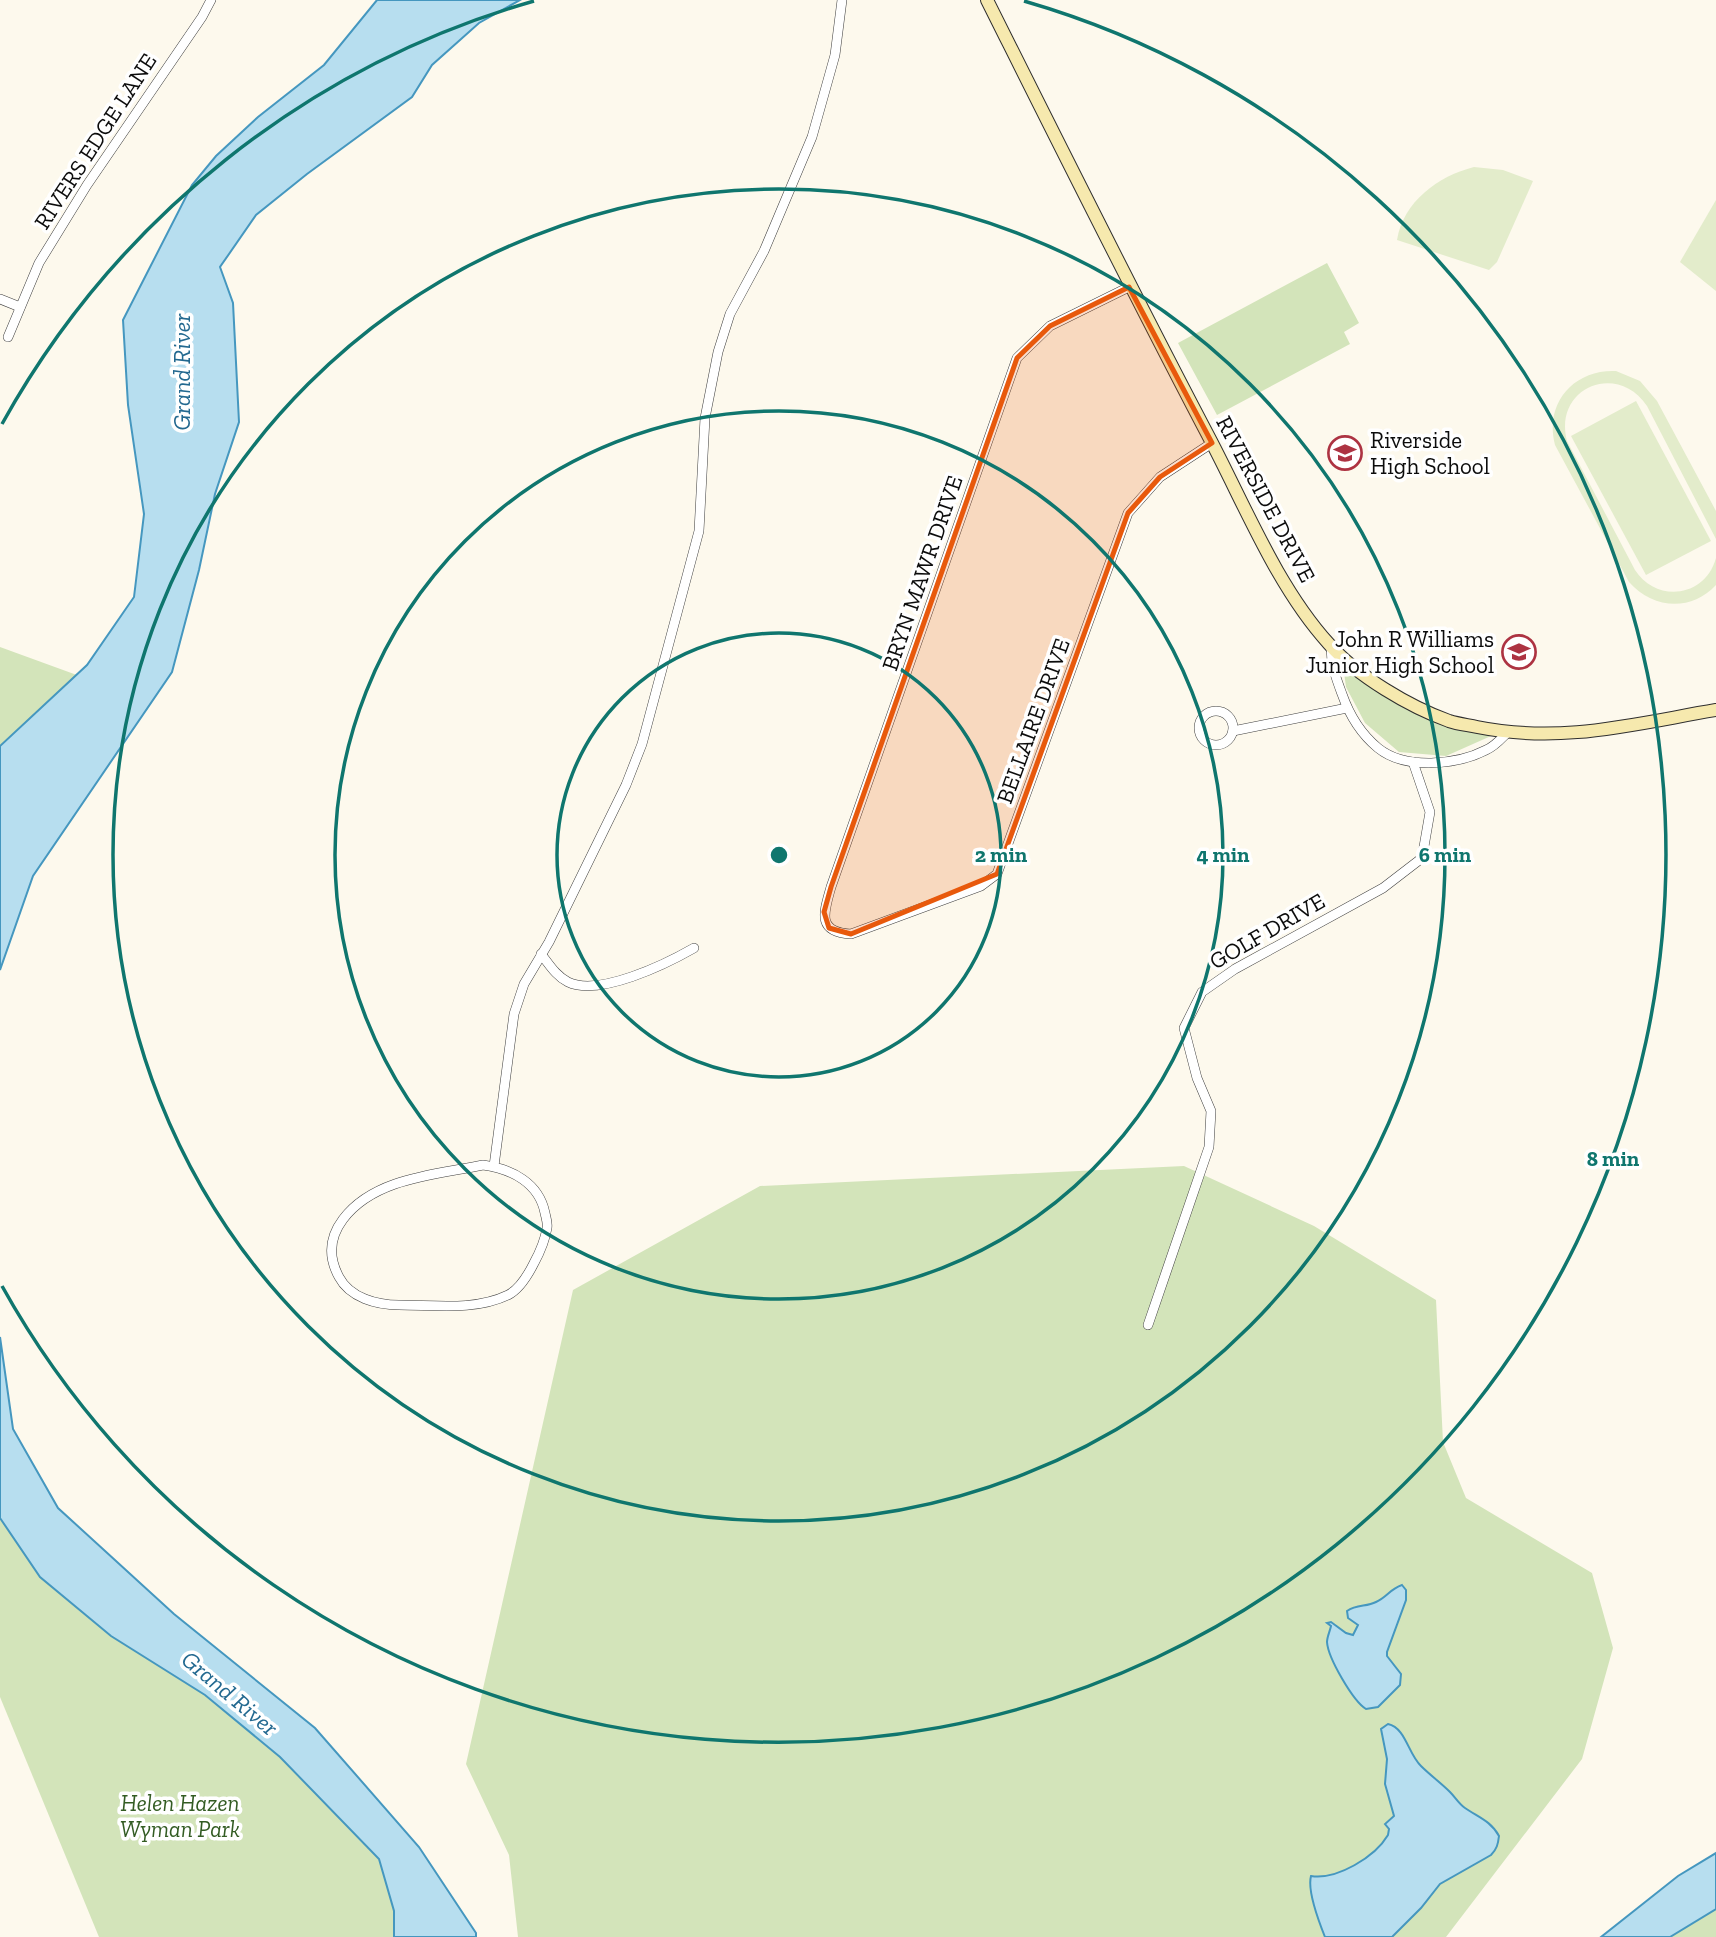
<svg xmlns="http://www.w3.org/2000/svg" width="1716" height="1937" font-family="'Zilla Slab',serif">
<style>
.green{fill:#d3e4ba}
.pitch{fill:#e3eccb}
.water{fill:#b7deef;stroke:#4597bf;stroke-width:2}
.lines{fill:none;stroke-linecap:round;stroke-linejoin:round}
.minor-casing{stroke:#3f3f3f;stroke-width:10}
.secondary-casing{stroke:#2e2e2e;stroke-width:14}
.minor{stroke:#fff;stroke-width:9}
.secondary{stroke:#f6e9ae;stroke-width:12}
.marked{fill:#e8590c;fill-opacity:0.2;stroke:#e8590c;stroke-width:5;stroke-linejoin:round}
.ring{fill:none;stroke:#0f766e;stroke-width:3.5}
.labels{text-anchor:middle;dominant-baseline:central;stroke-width:7;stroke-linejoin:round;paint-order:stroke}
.street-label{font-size:23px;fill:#0c0c0c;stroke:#fff}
.poi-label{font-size:23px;fill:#0c0c0c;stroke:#fff;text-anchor:start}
.park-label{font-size:23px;font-style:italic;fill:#335c23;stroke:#fff}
.water-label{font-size:24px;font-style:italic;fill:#236990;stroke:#fff}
.centre{fill:#0f766e;stroke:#fff;stroke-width:3.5}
.ring-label{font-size:21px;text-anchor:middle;font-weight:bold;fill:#0f766e;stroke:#fff;stroke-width:7;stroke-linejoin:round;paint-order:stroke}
</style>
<rect width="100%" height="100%" fill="#fdf9ed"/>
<g class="green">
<polygon points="1327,263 1359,323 1344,332 1350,344 1217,415 1178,343"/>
<polygon points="0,647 107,686 0,838"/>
<polygon points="1343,665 1414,712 1491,736 1446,756 1399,752 1365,723 1346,687"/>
<polygon points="1184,1166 1314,1226 1436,1300 1443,1442 1466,1498 1592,1573 1613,1648 1582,1759 1446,1937 518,1937 509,1855 466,1764 573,1290 760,1186"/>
<polygon points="0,1473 376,1842 426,1937 99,1937 0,1697"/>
<polygon points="1716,1878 1716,1937 1640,1937"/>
</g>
<g class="pitch">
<path d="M1474 167 1503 170 1533 181 1497 262 1489 270 1397 240C1403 202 1438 176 1474 167Z"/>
<polygon points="1716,200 1716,291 1680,262"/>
<path d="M1616 371 1640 381 1657 401 1716 511V539L1647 406C1617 361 1553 388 1567 441L1635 570C1656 603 1705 598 1716 558V585C1691 612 1653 609 1629 582L1555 445C1544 403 1574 369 1616 371Z"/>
<polygon points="1636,401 1711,541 1646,575 1571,436"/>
</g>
<g class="water">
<polygon points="377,0 520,0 479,23 432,65 412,97 307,174 256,215 220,267 233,303 239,422 215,494 199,570 172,672 33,876 0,970 0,746 87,665 134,597 144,514 128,405 123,320 192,185 216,156 258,117 324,65"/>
<polygon points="0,1337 13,1429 58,1508 174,1614 315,1728 419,1847 476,1933 476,1937 394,1937 394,1911 379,1859 280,1757 205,1695 111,1636 40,1577 0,1518"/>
<path d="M1402 1585 1406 1590V1600L1387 1652V1656L1401 1674 1400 1685 1378 1707 1366 1709C1353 1701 1328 1658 1327 1642 1327 1637 1330 1631 1331 1626L1327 1623 1331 1622 1346 1633 1353 1635 1358 1625 1348 1618 1347 1611C1357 1604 1366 1607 1376 1602 1387 1597 1390 1589 1402 1585Z"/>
<path d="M1388 1724C1406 1728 1408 1754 1421 1766 1430 1775 1441 1783 1450 1792 1455 1797 1459 1804 1465 1808 1478 1817 1491 1821 1499 1836 1498 1844 1497 1849 1491 1855L1440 1884 1421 1908 1392 1937H1325C1319 1922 1307 1891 1311 1876 1337 1880 1375 1857 1388 1835L1389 1829 1385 1824 1394 1816 1385 1784 1387 1759 1381 1729Z"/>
<polygon points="1716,1853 1716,1909 1670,1937 1601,1937 1678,1876"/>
</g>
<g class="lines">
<g class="minor-casing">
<g id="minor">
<path d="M1129 287 1050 326 1017 358 831 887C824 912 816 932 851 934L981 886 997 874 1128 513 1160 477 1212 443"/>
<polyline points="0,299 20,307"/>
<polyline points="8,337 39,263 87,185 202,17 211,0"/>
<path d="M1331 647C1331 665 1336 678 1342 694 1349 714 1361 734 1378 748 1405 770 1457 765 1486 750 1494 747 1501 739 1507 733"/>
<circle cx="1216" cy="728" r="17"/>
<polyline points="1233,731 1347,708"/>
<path d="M541 954C549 964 556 976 568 982 599 997 666 964 694 948"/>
<path d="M483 1165C512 1169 539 1183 545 1213 546 1218 548 1223 547 1228 545 1240 540 1252 534 1263 528 1275 520 1289 508 1295 475 1311 435 1305 399 1305 377 1305 350 1298 339 1277 315 1233 355 1198 395 1184 423 1174 454 1171 483 1165Z"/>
<polyline points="494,1166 514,1014 524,984 549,942 626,785 642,744 699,531 705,418 718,352 730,314 764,251 812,137 835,55 842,0"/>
<polyline points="1148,1325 1209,1147 1211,1111 1197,1078 1184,1028 1202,992 1235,969 1383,888 1422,858 1430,812 1413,762"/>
</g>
</g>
<g class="secondary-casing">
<path id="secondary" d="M987 0C1061 148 1134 295 1211 441 1246 508 1278 588 1329 644 1357 676 1410 707 1449 721 1458 724 1468 725 1477 727 1562 744 1633 724 1716 710"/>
</g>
<use href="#minor" class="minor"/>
<use href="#secondary" class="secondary"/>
</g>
<path class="marked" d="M1129 287 1212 443 1160 477 1128 513 997 874 851 934 829 928 824 912 831 887 1017 358 1050 326Z"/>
<g class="ring">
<circle cx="779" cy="855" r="222"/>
<circle cx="779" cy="855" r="444"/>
<circle cx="779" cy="855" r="666"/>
<path d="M2 424A888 888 0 0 1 534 1M1024 1A888 888 0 1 1 2 1286"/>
</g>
<defs>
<g id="school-ring" transform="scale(1.75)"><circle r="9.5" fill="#fff" stroke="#ad3342" stroke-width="1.5"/><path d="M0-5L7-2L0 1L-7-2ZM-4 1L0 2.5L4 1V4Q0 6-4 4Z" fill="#ad3342"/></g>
</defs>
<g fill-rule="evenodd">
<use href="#school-ring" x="1345" y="453"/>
<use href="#school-ring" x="1519" y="652"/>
</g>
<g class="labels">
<g class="street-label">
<text transform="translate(95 141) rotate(-57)">RIVERS EDGE LANE</text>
<text transform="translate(1266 499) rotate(62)">RIVERSIDE DRIVE</text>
<text transform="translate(922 573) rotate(-71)">BRYN MAWR DRIVE</text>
<text transform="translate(1033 721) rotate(-70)">BELLAIRE DRIVE</text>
<text transform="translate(1267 931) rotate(-30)">GOLF DRIVE</text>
</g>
<g class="poi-label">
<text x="1370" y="440">Riverside<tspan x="1370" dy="26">High School</tspan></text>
<text x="1494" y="639" text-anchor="end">John R Williams<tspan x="1494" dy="26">Junior High School</tspan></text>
</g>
<g class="park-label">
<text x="180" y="1803">Helen Hazen<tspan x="180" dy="26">Wyman Park</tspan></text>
</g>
<g class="water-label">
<text transform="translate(181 372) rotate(-90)">Grand River</text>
<text transform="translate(230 1693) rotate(40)">Grand River</text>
</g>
</g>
<circle cx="779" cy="855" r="10" class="centre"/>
<g class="ring-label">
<text x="1001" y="862">2 min</text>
<text x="1223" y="862">4 min</text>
<text x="1445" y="862">6 min</text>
<text x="1613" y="1166">8 min</text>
</g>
</svg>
